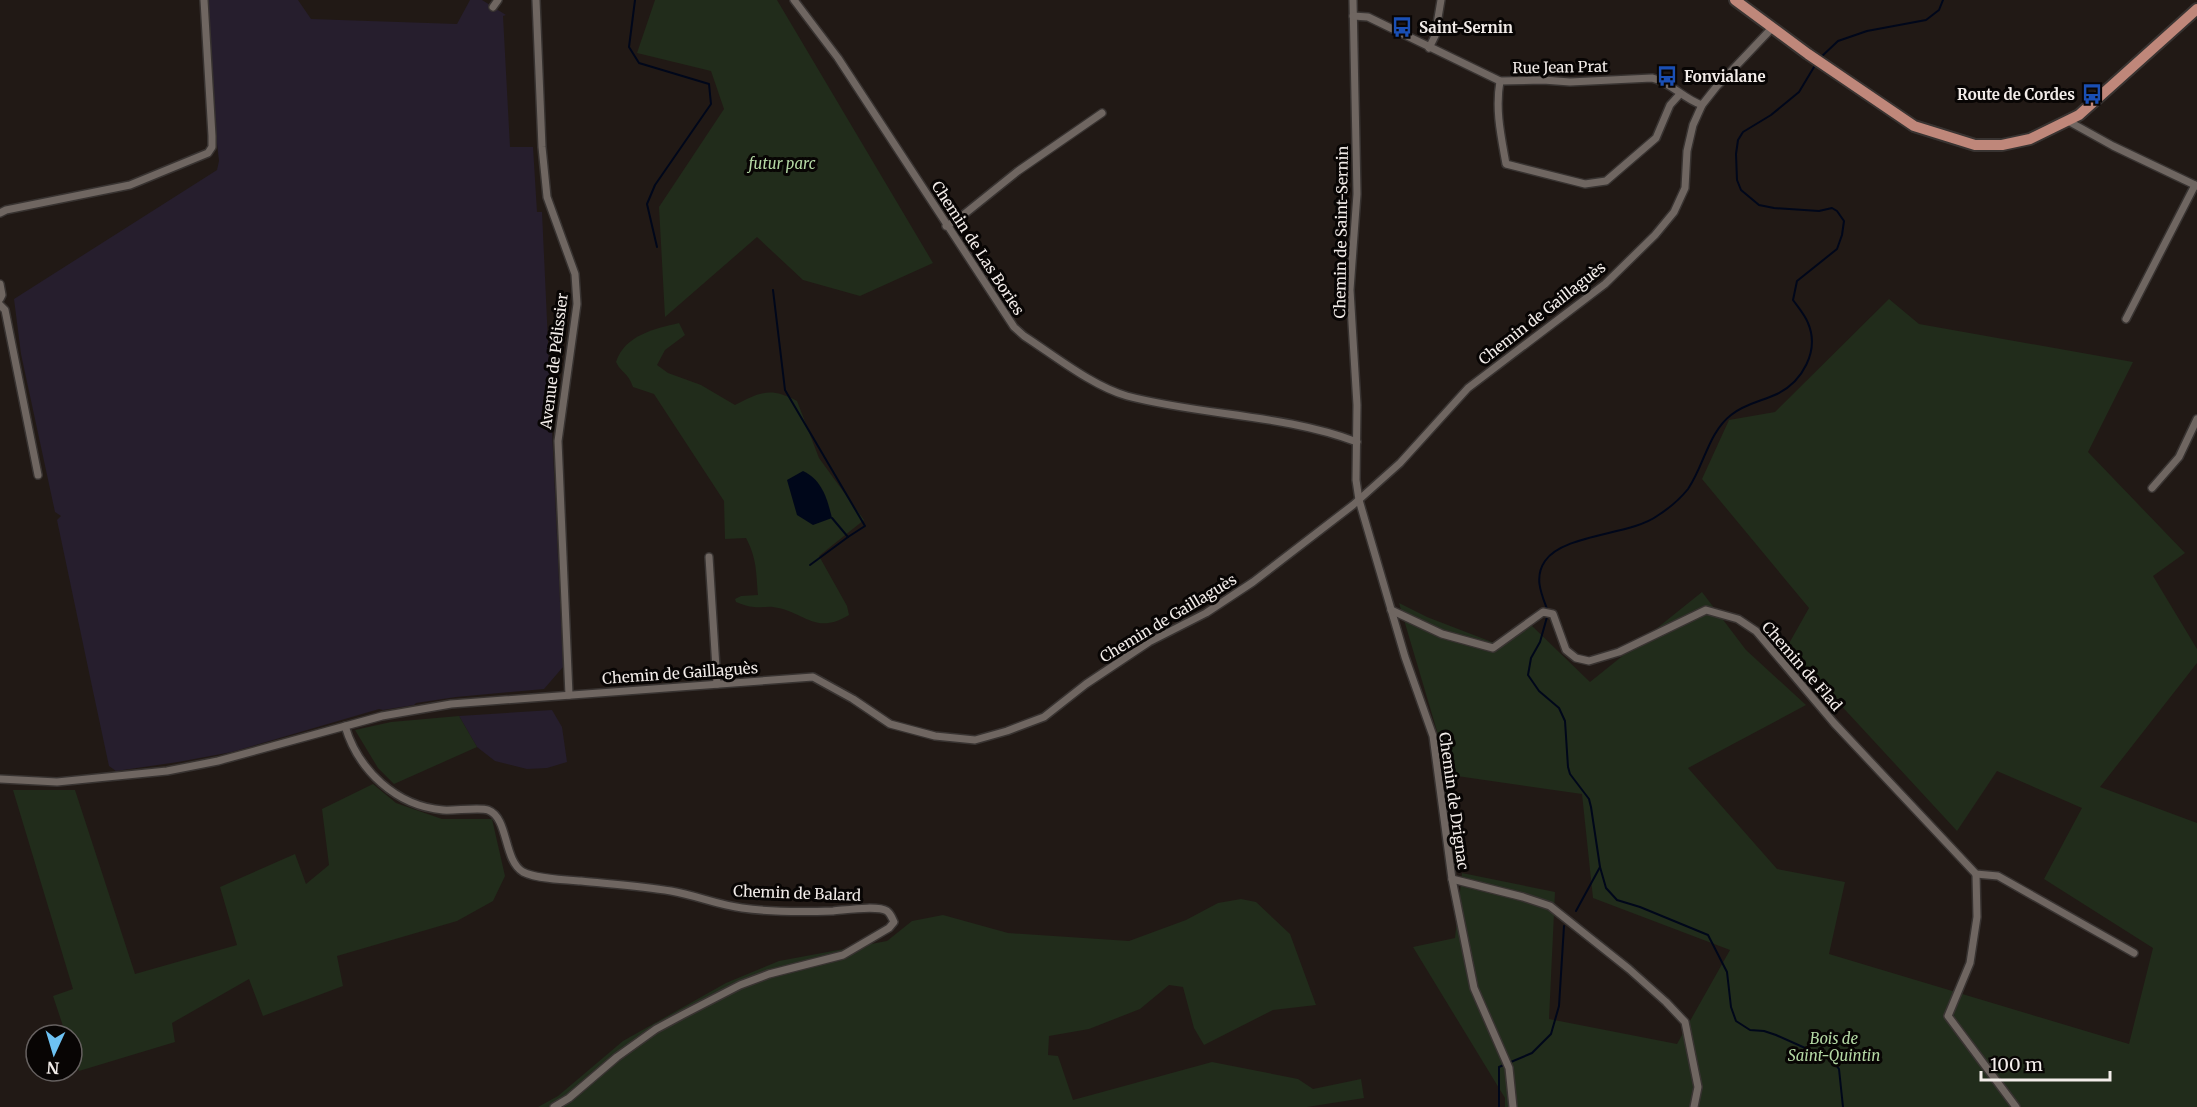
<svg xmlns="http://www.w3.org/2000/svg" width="2197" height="1107" font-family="Merriweather,serif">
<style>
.industrial{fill:#261e2d}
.green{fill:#212c1b}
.water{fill:#00071a}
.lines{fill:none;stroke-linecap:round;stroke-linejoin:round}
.stream{stroke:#00071a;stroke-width:2}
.street-casing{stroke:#383331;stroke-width:10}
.primary-casing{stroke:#383331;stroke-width:14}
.street{stroke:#6f6661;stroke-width:7}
.primary{stroke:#bf877a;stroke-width:10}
.labels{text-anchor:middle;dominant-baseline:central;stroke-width:6;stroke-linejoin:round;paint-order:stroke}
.poi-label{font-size:15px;font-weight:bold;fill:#f2ece9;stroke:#080504;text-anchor:start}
.street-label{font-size:15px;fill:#f2ece9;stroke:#080504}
.park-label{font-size:15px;font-style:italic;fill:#b4d8a4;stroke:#080504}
</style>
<rect width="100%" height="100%" fill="#211915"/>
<g class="industrial">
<polygon points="208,0 298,0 311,19 457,24 470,0 482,0 506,15 503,16 510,147 533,147 537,212 542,212 563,667 544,689 456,697 416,703 414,705 383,710 379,709 232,752 178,762 116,771 109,766 90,677 57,520 61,516 55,512 21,354 14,299 217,170 219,161 213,108"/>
<polygon points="552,710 562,727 567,762 547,768 527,769 495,761 477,747 459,716"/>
</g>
<g class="green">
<polygon points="655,0 777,0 933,263 860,296 803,280 757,237 665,317 659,207 724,109 711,71 637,53"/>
<polygon points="1889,299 1919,324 2133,362 2088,452 2185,553 2153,576 2197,649 2197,663 2100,787 2197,823 2197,1107 1505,1107 1505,1098 1413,947 1455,938 1462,873 1555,892 1549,1019 1677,1044 1730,950 1593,898 1582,794 1450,775 1399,603 1427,617 1497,644 1530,624 1590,682 1702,592 1746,650 1806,705 1688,768 1777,869 1845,882 1829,954 2129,1044 2153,948 2044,879 2082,808 1997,771 1957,831 1787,647 1809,608 1702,479 1729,420 1775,412"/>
<path d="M679 323 685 335 665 350 657 365 668 373 701 385 735 405C761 392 770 387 797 401L819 458 864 520 819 556 847 606 849 615C815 636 804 611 773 607 767 606 760 608 754 607 748 607 742 604 736 602L735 599 741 596 758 595C756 572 757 559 746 538L725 539 724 501 654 394 633 387C628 372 622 374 616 362 625 335 654 329 679 323Z"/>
<polygon points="459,716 477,747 394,784 378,768 355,730 391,722"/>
<polygon points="373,784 396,803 442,819 492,819 505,876 493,901 457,921 337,956 343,986 263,1016 249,979 172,1023 175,1042 79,1071 72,1051 72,1035 66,1035 53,996 73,989 13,790 75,790 135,974 237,945 220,887 295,854 306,884 329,865 322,809"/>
<polygon points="1241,899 1256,902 1290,934 1316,1005 1273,1010 1204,1045 1194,1028 1183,987 1169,985 1140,1009 1089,1029 1049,1036 1048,1055 1058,1056 1073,1100 1212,1062 1298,1079 1313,1089 1361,1079 1364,1098 1307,1107 538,1107 558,1096 623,1041 726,983 779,961 887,941 912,921 943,915 1008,933 1129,941 1186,920 1218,903"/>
</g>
<path class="water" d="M803 471C822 480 827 498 832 518L813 525 797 515 787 480Z"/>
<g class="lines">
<g class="stream">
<polyline points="635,0 629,47 639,63 709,84 711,104 655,185 647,204 657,247"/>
<polyline points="1820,58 1838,41 1867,31 1926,20 1939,10 1943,0"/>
<polyline points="773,290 785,390 865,526 848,537"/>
<polyline points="810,565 848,537 832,518"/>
<path d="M1547 609C1541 593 1534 577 1545 561 1563 534 1631 535 1657 516 1668 509 1680 499 1688 489 1704 466 1708 433 1731 415 1744 404 1762 401 1777 394 1802 382 1820 351 1808 323 1805 315 1798 307 1793 300L1797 281 1837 249 1842 235 1844 221 1837 211 1832 208 1819 211 1774 208 1759 205 1741 190 1737 180 1736 154 1738 140 1743 132 1771 115 1799 92 1817 62"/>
<polyline points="1547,617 1540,642 1531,658 1528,675 1539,691 1559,708 1565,721 1568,767 1570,774 1589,799 1591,807 1600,867 1576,911"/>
<polyline points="1600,867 1606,888 1617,900 1640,907 1708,935 1727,972 1731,1007 1736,1021 1750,1030 1764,1031 1776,1035 1832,1060 1839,1069 1843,1107"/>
<polyline points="1499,1107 1499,1067 1532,1053 1551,1034 1559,1006 1564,926"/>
</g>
<g class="street-casing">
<g id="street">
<polyline points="536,0 542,147 547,197 575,274 577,304 558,441 569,695"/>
<path d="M794 0 838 58 1014 327 1024 336C1055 356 1092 386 1127 396 1203 416 1283 414 1357 442"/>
<polyline points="1353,0 1357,194 1350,290 1357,405 1356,480 1359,500 1405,657 1433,736 1452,879 1474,988 1509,1068 1513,1107"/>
<polyline points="493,7 498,0"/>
<path d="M1353 16 1368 17 1500 81 1543 80 1570 82 1652 78C1671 82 1683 99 1702 105"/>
<polyline points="1429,48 1435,36 1441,0"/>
<path d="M1500 81C1495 110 1501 136 1506 164L1585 184 1606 181 1656 138 1670 105 1680 94"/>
<polyline points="2068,121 2113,146 2197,186"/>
<polyline points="0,213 6,210 130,185 208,153 212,147 212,136 204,0"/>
<polyline points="946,226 957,220 1018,171 1102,113"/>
<polyline points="0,284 2,295 0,299"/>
<polyline points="0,305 5,310 38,475"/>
<polyline points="2126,319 2195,185"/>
<polyline points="2152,488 2179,457 2197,419"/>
<polyline points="709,557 717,684"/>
<polyline points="1391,610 1442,634 1493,648 1543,612 1553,614 1566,650 1576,658 1589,661 1619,652 1706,610 1738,619 1756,631 1834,723 1976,874 1998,876 2134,953"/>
<path d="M345 726C358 770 396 806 443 810 453 811 480 807 488 810 509 818 503 860 523 872 537 879 565 880 581 881 611 884 642 886 671 891 695 895 718 905 742 908 769 912 806 912 833 911 846 910 877 905 887 911 891 914 892 918 894 922L889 928 843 955 769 974 740 985 684 1014 656 1029 617 1057 569 1098 554 1107"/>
<polyline points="0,779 57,782 167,771 218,761 382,716 451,704 813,677 853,699 890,724 935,736 975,740 1007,731 1044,717 1086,684 1149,642 1206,613 1253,582 1353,505 1400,463 1468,388 1605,284 1655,235 1674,212 1685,188 1687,151 1693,125 1702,105 1717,86 1772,28"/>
<polyline points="1976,874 1977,917 1970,963 1948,1016 2016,1107"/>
<polyline points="1452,879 1523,897 1550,906 1629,969 1666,1002 1685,1022 1698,1087 1694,1107"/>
</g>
</g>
<g class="primary-casing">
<polyline id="primary" points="1735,0 1808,54 1914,126 1975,145 2002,145 2030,139 2079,115 2197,9"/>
</g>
<use href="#street" class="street"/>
<use href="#primary" class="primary"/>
</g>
<defs>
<g id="bus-bare" transform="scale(1.62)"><path d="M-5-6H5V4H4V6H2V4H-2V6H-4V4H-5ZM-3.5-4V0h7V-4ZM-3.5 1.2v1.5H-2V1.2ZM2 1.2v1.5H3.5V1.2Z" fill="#1a4fb4" stroke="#080504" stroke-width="2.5" paint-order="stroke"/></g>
</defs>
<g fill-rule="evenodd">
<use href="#bus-bare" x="1402" y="27"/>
<use href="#bus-bare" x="1667" y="76"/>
<use href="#bus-bare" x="2092" y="94"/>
</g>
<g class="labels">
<g class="poi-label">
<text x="1419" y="27">Saint-Sernin</text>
<text x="1684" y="76">Fonvialane</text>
<text x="2075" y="94" text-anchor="end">Route de Cordes</text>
</g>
<g class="street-label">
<text transform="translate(1560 67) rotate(-1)">Rue Jean Prat</text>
<text transform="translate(1341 232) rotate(-89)">Chemin de Saint-Sernin</text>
<text transform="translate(978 248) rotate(57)">Chemin de Las Bories</text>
<text transform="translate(1542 313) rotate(-38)">Chemin de Gaillaguès</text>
<text transform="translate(554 361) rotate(-83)">Avenue de Pélissier</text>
<text transform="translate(1168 618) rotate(-31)">Chemin de Gaillaguès</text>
<text transform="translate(1802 666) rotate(49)">Chemin de Flad</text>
<text transform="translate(680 673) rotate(-4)">Chemin de Gaillaguès</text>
<text transform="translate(1454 801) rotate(82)">Chemin de Drignac</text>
<text transform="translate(797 893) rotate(2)">Chemin de Balard</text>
</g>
<g class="park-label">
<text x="782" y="163">futur parc</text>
<text x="1834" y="1038">Bois de<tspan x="1834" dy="17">Saint-Quintin</tspan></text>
</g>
</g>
<g transform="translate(54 1053) rotate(184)"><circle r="28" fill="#080504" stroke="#666160" stroke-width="1.5"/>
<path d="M0-4.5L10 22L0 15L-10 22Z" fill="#6dc2f3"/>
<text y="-9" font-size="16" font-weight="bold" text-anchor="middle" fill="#f2ece9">N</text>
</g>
<path d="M1981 1071v9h129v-9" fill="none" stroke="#f2ece9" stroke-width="3"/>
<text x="1990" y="1071" font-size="18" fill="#f2ece9" stroke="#080504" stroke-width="4.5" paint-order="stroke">100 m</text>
</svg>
